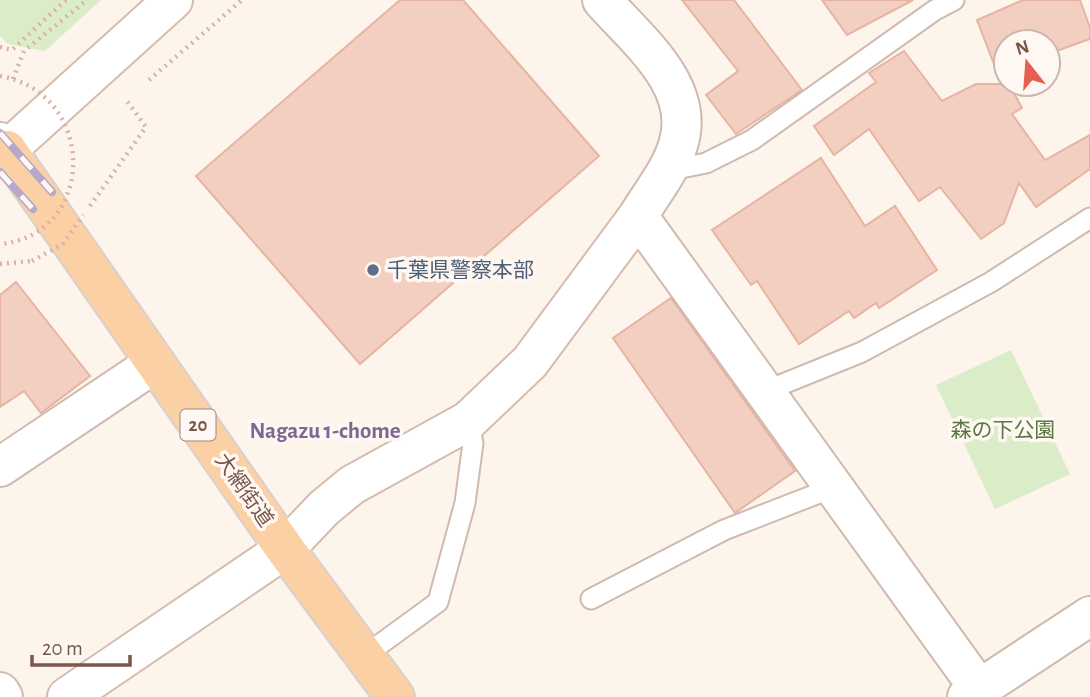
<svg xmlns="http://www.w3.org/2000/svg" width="1090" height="697" font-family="'Alegreya Sans','Noto Sans JP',sans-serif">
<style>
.green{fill:#dbecc8}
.building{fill:#f3cfc2;stroke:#e6b4a2;stroke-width:2}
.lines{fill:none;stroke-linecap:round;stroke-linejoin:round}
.lane-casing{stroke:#d0baaf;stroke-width:23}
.street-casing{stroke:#d0baaf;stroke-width:42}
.secondary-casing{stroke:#d6bcaf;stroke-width:42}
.primary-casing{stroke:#d9d0cd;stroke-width:42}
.path{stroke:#d9b2a5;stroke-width:4.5;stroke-dasharray:2 5;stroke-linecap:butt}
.lane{stroke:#fff;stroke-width:19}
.street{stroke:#fff;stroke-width:38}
.secondary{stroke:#fff;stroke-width:38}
.primary{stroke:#fbd0a4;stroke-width:38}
.rail-casing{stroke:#b5a8c9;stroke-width:8}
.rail{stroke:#fff8f2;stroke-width:5;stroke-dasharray:16;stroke-linecap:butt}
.path-bridge{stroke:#d9b2a5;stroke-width:4.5;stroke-dasharray:2 5;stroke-linecap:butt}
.service-dot{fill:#5c6f8a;stroke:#fff8f2;stroke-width:2.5}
.labels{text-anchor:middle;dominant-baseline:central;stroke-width:7;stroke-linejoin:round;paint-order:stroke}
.shield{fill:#fff8f2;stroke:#a1877e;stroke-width:2}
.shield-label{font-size:19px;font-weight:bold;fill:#79574d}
.service-label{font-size:21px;fill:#4e5e75;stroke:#fff8f2;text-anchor:start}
.park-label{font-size:21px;fill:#597941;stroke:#fff8f2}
.street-label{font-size:21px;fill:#79574d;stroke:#fff8f2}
.neighbourhood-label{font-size:23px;font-weight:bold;fill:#7e6695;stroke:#fff8f2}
</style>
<rect width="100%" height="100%" fill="#fdf4eb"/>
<g class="green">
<polygon points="0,0 101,0 45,51 8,44 0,36"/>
<polygon points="1011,350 1070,474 995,509 936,385"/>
</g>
<g class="building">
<polygon points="400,0 463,0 599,156 360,364 196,176"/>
<polygon points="682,0 734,0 802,90 736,134 706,95 738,71"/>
<polygon points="822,0 913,0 847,35"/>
<polygon points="1023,0 1080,0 1090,28 1090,39 1048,54 1048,42 1006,42 1006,68 997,72 977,20"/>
<polygon points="904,51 942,101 976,84 1009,84 1022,108 1012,114 1045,160 1090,135 1090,169 1036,207 1019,183 1004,223 981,239 940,187 919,201 869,129 834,155 814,126 876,82 869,73"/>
<polygon points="821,158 865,226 895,206 937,270 879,308 876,303 854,318 849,311 799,344 757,281 751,285 712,230"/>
<polygon points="16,282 90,376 41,413 24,391 0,407 0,295"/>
<polygon points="671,298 795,471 735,513 613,338"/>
</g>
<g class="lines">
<g class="lane-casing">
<g id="lane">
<polyline points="666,171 706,163 752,140 935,10 954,0"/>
<polyline points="763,392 862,352 991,282 1090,218"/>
<polyline points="591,599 724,530 832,488"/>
<polyline points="364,656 438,602 465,503 473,443 468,421"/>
</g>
</g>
<g class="street-casing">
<g id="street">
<path d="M602 0C637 40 697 86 678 145 671 170 651 194 638 216L970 676 979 697"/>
<polyline points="0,467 155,363"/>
<polyline points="0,692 3,697"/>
<polyline points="967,697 1090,616"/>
</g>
</g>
<g class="secondary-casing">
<g id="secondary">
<polyline points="0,142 7,150 173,0"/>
<polyline points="67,697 285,549 324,508 352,485 468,421 530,362 638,216"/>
</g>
</g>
<g class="primary-casing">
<polyline id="primary" points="0,157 7,150 285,549 395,697"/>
</g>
<g class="path">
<polyline points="0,47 12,50 66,0"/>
<polyline points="13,79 24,51 87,0"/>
<polyline points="149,80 242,0"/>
<polyline points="90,206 146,127 127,101"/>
<polyline points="0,264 32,261"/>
</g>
<use href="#lane" class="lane"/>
<use href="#street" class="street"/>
<use href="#secondary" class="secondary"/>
<use href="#primary" class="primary"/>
<g class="rail-casing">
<g id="rail">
<polyline points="0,133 52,192"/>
<polyline points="0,172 33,209"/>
</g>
</g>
<use href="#rail" class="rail"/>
<g class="path-bridge">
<path d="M0 76C98 93 97 235 0 244"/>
<polyline points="32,261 63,244 83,215"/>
</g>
</g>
<circle class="service-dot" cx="373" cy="270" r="7"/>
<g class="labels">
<rect class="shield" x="180.5" y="409.5" width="35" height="31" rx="5"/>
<g class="shield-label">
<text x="198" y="425">20</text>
</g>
<g class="service-label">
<text x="387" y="270">千葉県警察本部</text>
</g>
<g class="park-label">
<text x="1003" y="430">森の下公園</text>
</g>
<g class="street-label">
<text transform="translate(244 490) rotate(55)">大網街道</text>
</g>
<g class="neighbourhood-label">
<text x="325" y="431">Nagazu 1-chome</text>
</g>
</g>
<g transform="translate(1027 63) rotate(343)"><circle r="33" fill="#fff8f2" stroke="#c9b8b0" stroke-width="2"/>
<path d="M0-5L12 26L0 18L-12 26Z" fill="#e75f51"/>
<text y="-10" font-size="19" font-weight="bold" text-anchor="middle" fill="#79574d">N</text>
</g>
<path d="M32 655v10h98v-10" fill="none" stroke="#79574d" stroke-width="3.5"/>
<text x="42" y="655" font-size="21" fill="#79574d" stroke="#fff8f2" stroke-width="5" paint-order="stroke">20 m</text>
</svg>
